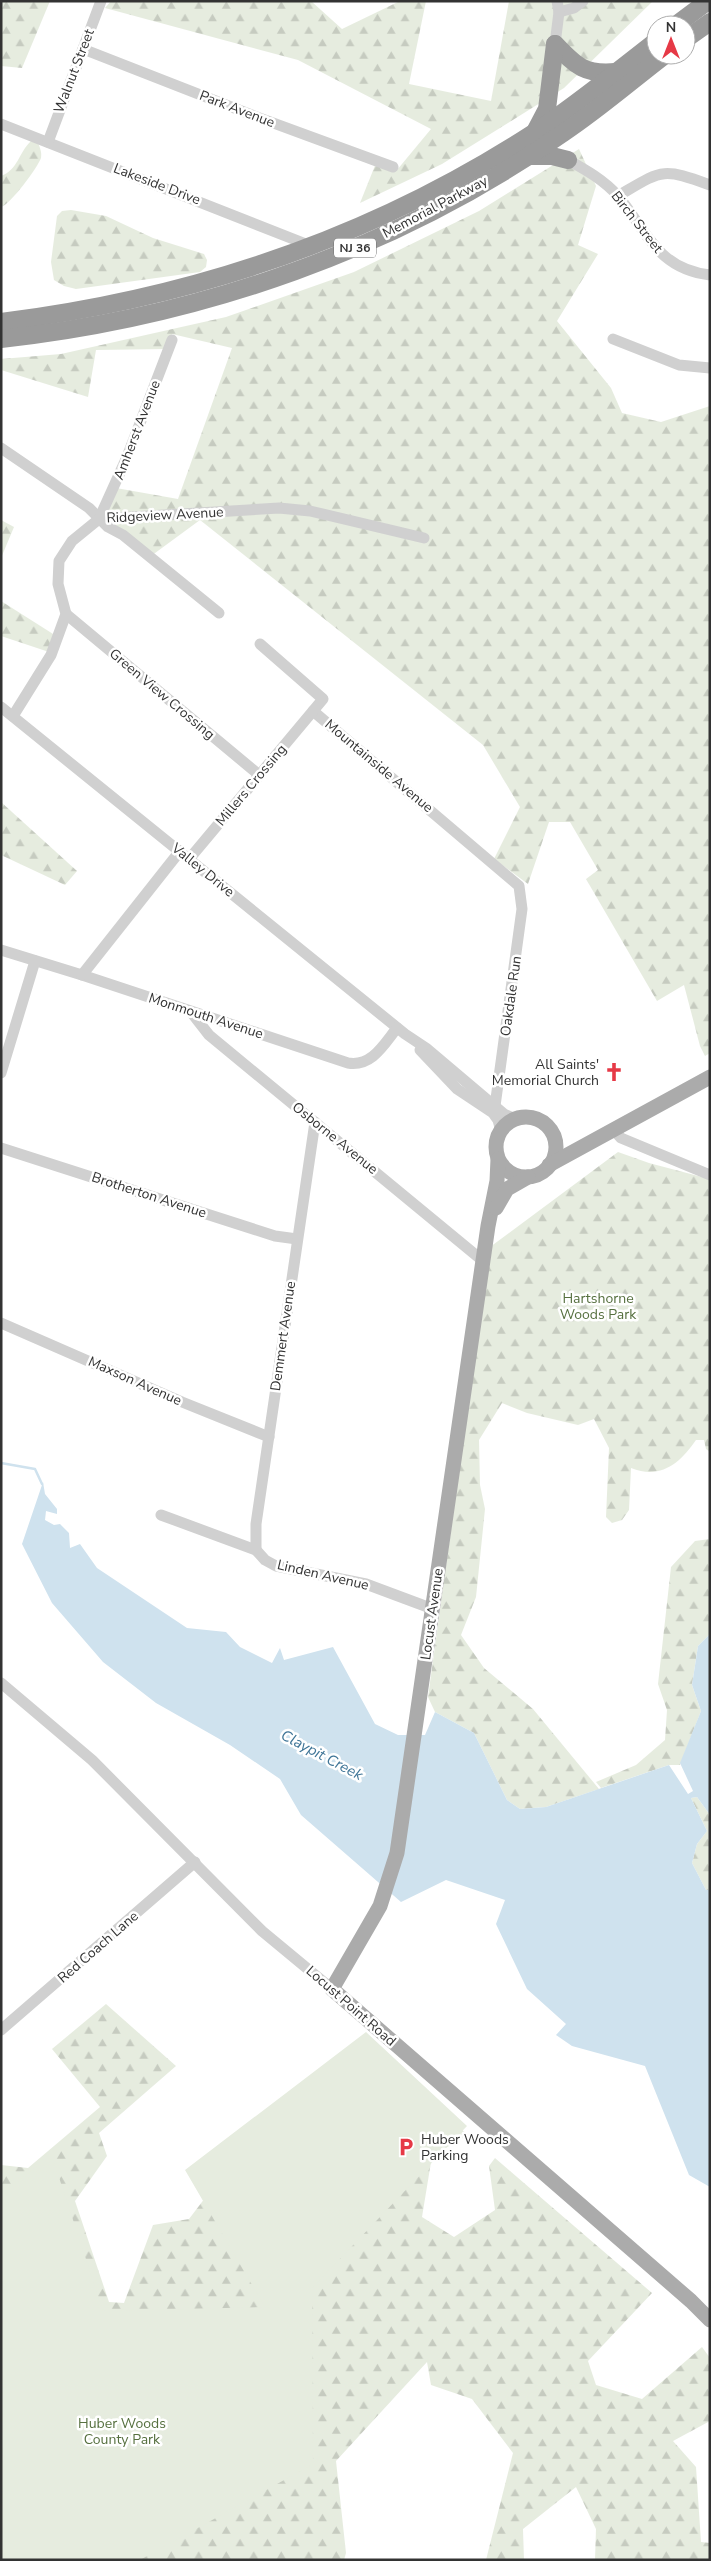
<svg xmlns="http://www.w3.org/2000/svg" width="711" height="2561" font-family="'Nunito Sans',sans-serif">
<style>
.forest{fill:url(#forest-firs)}
.park{fill:#e6ecdf}
.water{fill:#cfe2ee}
.lines{fill:none;stroke-linecap:round;stroke-linejoin:round}
.stream{stroke:#cfe2ee;stroke-width:2.5}
.minor{stroke:#d0d0d0;stroke-width:11}
.major{stroke:#ababab;stroke-width:15}
.highway{stroke:#9a9a9a;stroke-width:18}
.labels{text-anchor:middle;dominant-baseline:central;stroke-width:5;stroke-linejoin:round;paint-order:stroke}
.shield{fill:#fff;stroke:#707070;stroke-width:1}
.shield-label{font-size:12px;font-weight:bold;fill:#333}
.street-label{font-size:14px;fill:#333;stroke:#fff}
.poi-label{font-size:14px;fill:#333;stroke:#fff;text-anchor:end}
.park-label{font-size:14px;fill:#56703f;stroke:#fff}
.water-label{font-size:15px;font-style:italic;fill:#3f7597;stroke:#fff}
</style>
<defs>
<pattern id="forest-firs" width="22" height="20" patternUnits="userSpaceOnUse" patternTransform="scale(1.25)"><rect width="22" height="20" fill="#e6ecdf"/><path d="M5 1l3.5 6h-7zM16 11l3.5 6h-7z" fill="#c6cbc0"/></pattern>
</defs>
<rect width="100%" height="100%" fill="#fff"/>
<g class="forest">
<polygon points="1,1 50,1 22,68 1,66"/>
<polygon points="111,1 311,1 342,29 400,1 426,1 409,84 491,101 509,1 653,1 564,88 442,164 360,203 376,163 397,170 431,129 298,60 105,8"/>
<path d="M31 141 38 143C40 148 42 152 41 158 38 167 10 205 1 207V176C18 170 19 152 31 141Z"/>
<polygon points="579,149 596,186 578,245 598,254 557,321 611,388 622,413 661,422 710,406 710,1053 705,1056 700,1046 684,985 657,1001 586,879 598,870 570,822 549,822 528,884 494,859 520,807 483,745 200,520 151,556 101,519 116,488 178,499 232,348 172,334 167,349 96,350 88,397 1,370 1,359 61,354 226,317 354,272 479,211"/>
<polygon points="71,210 106,216 153,238 204,254 207,260 206,267 200,272 76,289 64,286 54,280 51,262 57,216 62,211"/>
<polygon points="1,520 14,527 1,558"/>
<polygon points="1,601 61,639 55,654 1,636"/>
<polygon points="1,802 77,871 65,885 1,855"/>
<path d="M618 1152 649 1163 702 1177 710 1173V1452L706 1449 704 1440H696C680 1463 661 1480 631 1468L629 1510 622 1520 612 1523 606 1517 609 1448 594 1419 578 1425 527 1413 502 1403 479 1440 480 1485 485 1509 476 1597 461 1635 484 1668 533 1709 599 1789 546 1807 520 1809 507 1800 474 1733 435 1712 428 1697 490 1247Z"/>
<polygon points="710,1539 710,1634 698,1646 692,1685 701,1711 680,1765 669,1765 601,1788 596,1782 636,1765 665,1740 667,1710 658,1684 671,1567 695,1541"/>
<polygon points="697,1797 710,1815 710,1890 706,1890 692,1863 697,1844 707,1831 691,1798"/>
<polygon points="106,2004 176,2066 99,2133 107,2156 75,2201 109,2302 124,2303 153,2225 189,2219 205,2198 444,2114 468,2135 432,2156 422,2217 454,2237 495,2210 489,2166 495,2158 652,2293 588,2361 596,2385 642,2399 702,2347 710,2358 710,2421 673,2441 696,2467 701,2542 710,2543 710,2560 595,2560 596,2529 576,2487 523,2529 524,2560 486,2560 513,2453 472,2399 431,2385 427,2362 336,2461 346,2553 344,2560 1,2560 1,2165 28,2168 100,2107 52,2049"/>
</g>
<polygon class="park" points="366,2032 467,2126 312,2288 313,2464 140,2560 1,2560 1,2197 51,2153 103,2311 265,2307 185,2170"/>
<polygon class="water" points="43,1482 45,1494 57,1509 57,1514 46,1511 45,1520 54,1525 60,1524 69,1533 70,1548 80,1544 97,1568 187,1628 226,1632 240,1647 272,1663 280,1648 284,1660 333,1647 375,1724 398,1735 425,1735 435,1712 474,1733 507,1800 520,1809 546,1807 669,1765 688,1794 693,1791 680,1763 701,1711 692,1685 698,1646 710,1634 710,1815 697,1797 691,1798 707,1831 697,1844 692,1863 706,1890 710,1890 710,2187 689,2175 645,2066 572,2046 556,2035 566,2024 527,1989 496,1924 505,1900 446,1880 401,1902 301,1815 280,1779 230,1745 156,1703 103,1662 52,1603 22,1544"/>
<g class="lines">
<polyline class="stream" points="1,1463 35,1469 42,1484"/>
<g class="minor">
<polyline points="559,12 574,8 583,1"/>
<polyline points="555,44 559,12 557,1"/>
<polyline points="83,49 257,117 393,167"/>
<polyline points="1,124 311,246"/>
<polyline points="48,142 101,1"/>
<path d="M568 160C586 170 604 180 618 196 647 231 657 269 710 275"/>
<path d="M618 196C662 170 661 167 710 185"/>
<polyline points="613,339 679,365 710,368"/>
<polyline points="1,448 89,508 108,527 123,535 219,613"/>
<polyline points="99,519 127,457 172,340"/>
<polyline points="66,614 258,774"/>
<polyline points="1,707 405,1034 426,1048 504,1114 515,1119"/>
<polyline points="313,711 519,886 522,909 495,1106"/>
<polyline points="13,716 51,655 66,614 58,584 59,561 72,541 99,519 279,508 310,511 424,538"/>
<polyline points="190,858 323,699 260,644"/>
<path d="M1 950 82 975 348 1063C372 1067 384 1044 397 1028"/>
<polyline points="82,975 180,851"/>
<polyline points="191,1012 209,1035 483,1261"/>
<polyline points="420,1050 457,1089 493,1113 498,1120 501,1131"/>
<polyline points="1,1073 35,961"/>
<polyline points="613,1129 621,1138 710,1175"/>
<polyline points="1,1148 275,1236 297,1239"/>
<polyline points="1,1323 182,1402 269,1437"/>
<polyline points="161,1515 256,1550 265,1560 276,1566 366,1584 433,1609"/>
<polyline points="256,1550 256,1524 315,1122"/>
<polyline points="1,1683 92,1760 262,1931 332,1989"/>
<polyline points="1,2030 195,1862"/>
</g>
<g class="major">
<circle cx="526" cy="1147" r="30"/>
<polyline points="498,1159 497,1181 488,1226 397,1853 380,1906 332,1989 691,2301 710,2320"/>
<polyline points="549,1165 710,1077"/>
<polyline points="496,1208 507,1189 528,1177"/>
</g>
<g class="highway">
<polyline points="676,25 708,1"/>
<polyline points="686,39 710,22"/>
<path d="M555 44C576 66 584 75 616 72"/>
<polyline points="536,130 547,109 555,44"/>
<polyline points="528,156 552,156 568,160"/>
<path d="M1 322C194 298 372 238 535 132 577 104 616 72 656 41"/>
<path d="M1 339C201 317 397 249 563 133 599 109 631 81 665 55"/>
</g>
</g>
<defs>
<g id="church-bare" transform="scale(1.5)"><path d="M-1.2-6h2.4v3.5h3.3v2.4h-3.3V6h-2.4V-.1h-3.3v-2.4h3.3Z" fill="#e63946" stroke="#fff" stroke-width="2.5" paint-order="stroke"/></g>
<g id="parking-bare" transform="scale(1.5)"><path d="M-3.5-5.5H1a3.5 3.5 0 0 1 0 7H-1V5.5H-3.5ZM-1-3.4V-.6H.8a1.4 1.4 0 0 0 0-2.8Z" fill="#e63946" stroke="#fff" stroke-width="2.5" paint-order="stroke"/></g>
</defs>
<g fill-rule="evenodd">
<use href="#church-bare" x="614" y="1072"/>
<use href="#parking-bare" x="406" y="2147"/>
</g>
<g class="labels">
<rect class="shield" x="334" y="238.5" width="42" height="19" rx="4"/>
<g class="shield-label">
<text x="355" y="248">NJ 36</text>
</g>
<g class="street-label">
<text transform="translate(74 71) rotate(-69)">Walnut Street</text>
<text transform="translate(237 109) rotate(21)">Park Avenue</text>
<text transform="translate(157 184) rotate(21)">Lakeside Drive</text>
<text transform="translate(435 207) rotate(-28)">Memorial Parkway</text>
<text transform="translate(637 222) rotate(52)">Birch Street</text>
<text transform="translate(137 430) rotate(-69)">Amherst Avenue</text>
<text transform="translate(165 515) rotate(-3)">Ridgeview Avenue</text>
<text transform="translate(162 694) rotate(40)">Green View Crossing</text>
<text transform="translate(379 766) rotate(40)">Mountainside Avenue</text>
<text transform="translate(251 785) rotate(-50)">Millers Crossing</text>
<text transform="translate(203 870) rotate(39)">Valley Drive</text>
<text transform="translate(511 996) rotate(-82)">Oakdale Run</text>
<text transform="translate(206 1016) rotate(18)">Monmouth Avenue</text>
<text transform="translate(335 1138) rotate(39)">Osborne Avenue</text>
<text transform="translate(149 1195) rotate(18)">Brotherton Avenue</text>
<text transform="translate(283 1336) rotate(-82)">Demmert Avenue</text>
<text transform="translate(135 1381) rotate(24)">Maxson Avenue</text>
<text transform="translate(323 1575) rotate(13)">Linden Avenue</text>
<text transform="translate(432 1614) rotate(-82)">Locust Avenue</text>
<text transform="translate(98 1947) rotate(-41)">Red Coach Lane</text>
<text transform="translate(351 2006) rotate(41)">Locust Point Road</text>
</g>
<g class="poi-label">
<text x="599" y="1064">All Saints'<tspan x="599" dy="16">Memorial Church</tspan></text>
<text x="421" y="2139" text-anchor="start">Huber Woods<tspan x="421" dy="16">Parking</tspan></text>
</g>
<g class="park-label">
<text x="598" y="1298">Hartshorne<tspan x="598" dy="16">Woods Park</tspan></text>
<text x="122" y="2423">Huber Woods<tspan x="122" dy="16">County Park</tspan></text>
</g>
<g class="water-label">
<text transform="translate(322 1755) rotate(28)">Claypit Creek</text>
</g>
</g>
<rect width="711" height="2561" fill="none" stroke="#333333" stroke-width="5"/>
<g transform="translate(671 40)"><circle r="24" fill="#ffffff" stroke="#adadad"/>
<path d="M0-4L9 19L0 12L-9 19Z" fill="#e63946"/>
<text y="-8" font-size="14" font-weight="bold" text-anchor="middle" fill="#333333">N</text>
</g>
</svg>
